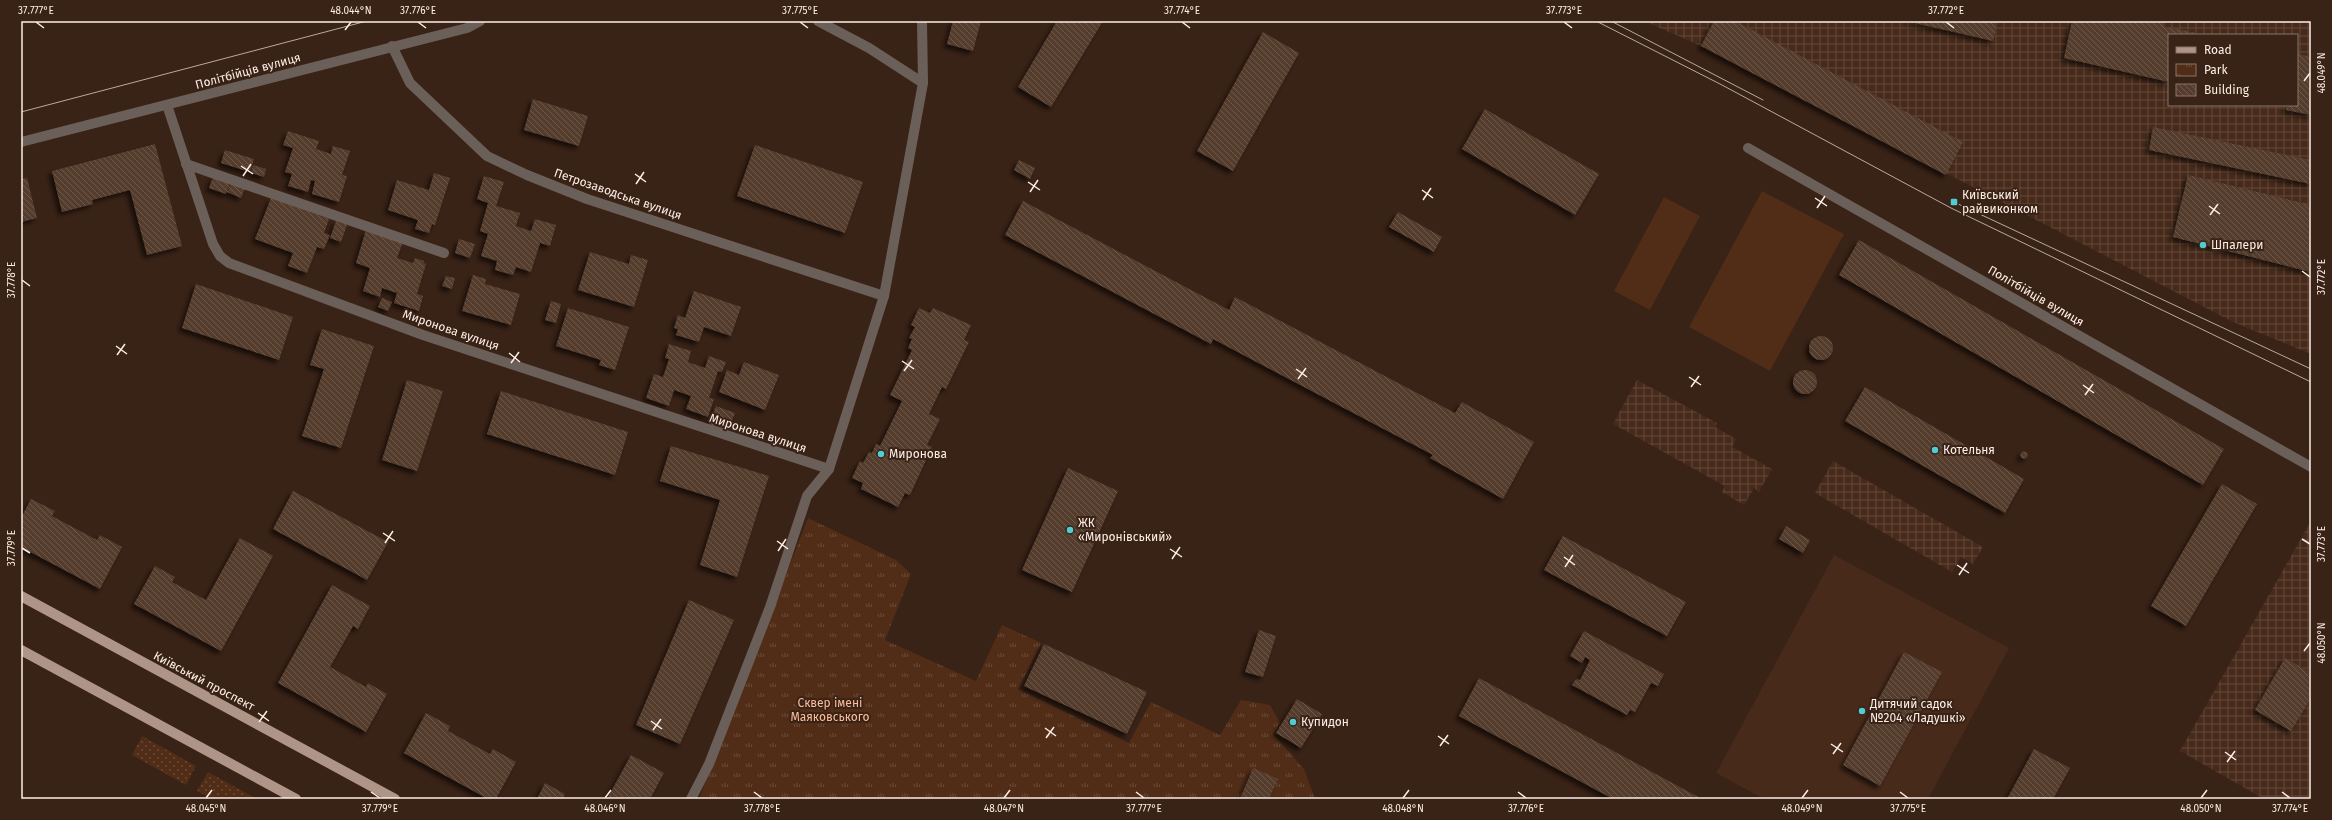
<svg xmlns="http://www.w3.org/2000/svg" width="2332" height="820" font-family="'Fira Sans',sans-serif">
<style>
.built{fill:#472a1a}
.industrial{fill:url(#industrial-grid);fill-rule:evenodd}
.grass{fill:url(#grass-dots)}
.park{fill:url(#park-tufts)}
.pitch{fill:#512d18}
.building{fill:url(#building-back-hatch);filter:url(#shadow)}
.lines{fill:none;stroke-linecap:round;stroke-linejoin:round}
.street{stroke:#6b5f59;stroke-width:10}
.primary{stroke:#ae9588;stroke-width:10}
.tram{stroke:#bba99f;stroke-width:1}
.ticks{fill:none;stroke:#feeee6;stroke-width:1.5}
.poi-dot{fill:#51ccd2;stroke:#392216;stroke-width:1.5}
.labels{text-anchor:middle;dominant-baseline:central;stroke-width:4;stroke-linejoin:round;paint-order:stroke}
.street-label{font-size:12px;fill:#feeee6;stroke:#392216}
.poi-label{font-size:12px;fill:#feeee6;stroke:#392216;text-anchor:start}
.park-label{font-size:12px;fill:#fbbc9b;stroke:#392216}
.neatline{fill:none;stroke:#feeee6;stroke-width:1.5}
.ticks-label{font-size:10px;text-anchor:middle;fill:#feeee6}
</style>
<defs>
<pattern id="industrial-grid" width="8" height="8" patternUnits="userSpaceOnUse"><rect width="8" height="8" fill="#472a1a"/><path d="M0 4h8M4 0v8" fill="none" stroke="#63493b"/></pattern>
<pattern id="grass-dots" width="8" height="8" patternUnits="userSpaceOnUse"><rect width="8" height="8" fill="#512d18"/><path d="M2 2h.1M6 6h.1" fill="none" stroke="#6b4c3a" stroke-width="1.8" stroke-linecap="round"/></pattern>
<pattern id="park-tufts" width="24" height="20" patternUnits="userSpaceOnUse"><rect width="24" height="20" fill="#512d18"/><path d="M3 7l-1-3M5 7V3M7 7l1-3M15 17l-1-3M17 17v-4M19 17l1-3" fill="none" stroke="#6b4c3a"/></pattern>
<pattern id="building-back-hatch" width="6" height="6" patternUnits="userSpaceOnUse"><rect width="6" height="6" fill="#553c2e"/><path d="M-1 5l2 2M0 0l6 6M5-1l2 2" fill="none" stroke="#6e584c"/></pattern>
<filter id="shadow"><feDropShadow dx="-3.5" dy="3.5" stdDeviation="2" flood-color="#0009"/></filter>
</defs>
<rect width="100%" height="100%" fill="#392216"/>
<polygon class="built" points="1834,555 2009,648 1928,799 1764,799 1716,773"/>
<g class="industrial">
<path d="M1644 21H2311V354L2233 322 1701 46ZM2169 35H2297V105H2169Z"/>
<polygon points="1637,380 1717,423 1715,427 1736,439 1732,447 1772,469 1759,492 1754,488 1744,505 1722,492 1725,486 1613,424"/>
<polygon points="1833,461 1983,547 1973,564 1961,557 1952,572 1815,493"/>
<polygon points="2311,521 2311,799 2264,799 2180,751"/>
</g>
<g class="grass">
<polygon points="142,736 196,766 186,785 132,755"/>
<polygon points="208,772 257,799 212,799 197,791"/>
</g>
<polygon class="park" points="808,518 896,560 911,574 885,640 976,681 1002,625 1041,643 1018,689 1129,743 1151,702 1220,735 1241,700 1270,705 1280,723 1273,734 1304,769 1315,799 699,799"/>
<g class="pitch">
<polygon points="1762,191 1844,234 1770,371 1689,327"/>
<polygon points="1664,197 1700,216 1650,310 1614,291"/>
</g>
<g class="building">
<polygon points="953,21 981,21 973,51 947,44"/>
<polygon points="1057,21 1103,21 1051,107 1018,87"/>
<polygon points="1714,21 1735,21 1963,142 1946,175 1701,46"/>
<polygon points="1906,21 1998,21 1993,41"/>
<polygon points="2072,21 2164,21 2163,26 2200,34 2169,35 2169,82 2064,58"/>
<polygon points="1263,32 1299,53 1233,171 1197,151"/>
<polygon points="2298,54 2311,57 2311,115 2286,110 2287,105 2297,105"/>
<polygon points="533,99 588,116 579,146 524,130"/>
<polygon points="1485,109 1599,174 1575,215 1462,149"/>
<polygon points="2153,127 2311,160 2311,184 2149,150"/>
<polygon points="288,131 319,141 316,149 331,154 333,146 350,151 342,175 347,176 339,202 312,194 315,181 311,180 308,192 288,186 292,174 285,172 293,148 283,145"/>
<polygon points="155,144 182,246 147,255 130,190 92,200 93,204 62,212 52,171"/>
<polygon points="755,145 863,182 845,233 737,196"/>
<polygon points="225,150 254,159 250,172 221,163"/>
<polygon points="1019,160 1035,168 1030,179 1014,170"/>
<polygon points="253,165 266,169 264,177 251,173"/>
<polygon points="434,173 450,178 435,225 432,224 429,233 415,229 418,220 388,210 397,180 429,190"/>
<polygon points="2188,175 2311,205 2311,272 2173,237"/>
<polygon points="484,176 504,182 496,206 520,213 516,226 531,231 535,219 556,225 550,246 540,243 531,272 516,267 513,275 495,270 497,261 481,256 488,234 480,231 488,203 477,199"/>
<polygon points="213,177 230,183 226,194 209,188"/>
<polygon points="27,178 37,218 21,222 21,179"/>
<polygon points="231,183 245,188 241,198 227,192"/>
<polygon points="271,198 329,219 324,233 330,235 324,249 317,247 307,273 288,266 293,253 255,239"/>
<polygon points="1023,201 1229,310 1235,297 1455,413 1462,402 1534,442 1503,499 1430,458 1433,455 1213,339 1211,344 1005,235"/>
<polygon points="1398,212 1442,237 1434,252 1389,227"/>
<polygon points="336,221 347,225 341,242 330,238"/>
<polygon points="366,230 403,242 397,258 413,263 415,258 424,261 423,263 426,264 417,294 423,296 419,311 394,303 397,293 382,288 380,297 363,291 370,268 356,263"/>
<polygon points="459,239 475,244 470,258 455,253"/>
<polygon points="1859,240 2224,449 2203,485 1839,275"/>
<polygon points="590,252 629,264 631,255 648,260 634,307 578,290"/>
<polygon points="473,275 486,279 485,284 520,294 511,325 462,311"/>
<polygon points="446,276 455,278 452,289 442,286"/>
<polygon points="196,284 293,317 279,360 182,328"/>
<polygon points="694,291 741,307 731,336 704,327 699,342 676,335 678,329 674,328 678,315 685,318"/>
<polygon points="382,298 392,302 388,311 378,307"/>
<polygon points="551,301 561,304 556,323 545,320"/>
<polygon points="568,308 629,327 615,370 599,365 601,360 556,346"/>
<polygon points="919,308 930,313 933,308 971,325 964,340 969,342 946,389 942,387 929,414 940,419 927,445 932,447 910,495 905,493 898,507 861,489 863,483 852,478 860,461 863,463 869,452 872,453 876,444 880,446 902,401 890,395 912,350 908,348 912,339 909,338 915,327 911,325"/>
<polygon points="322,329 374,346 341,448 302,436 324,369 310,365"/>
<circle cx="1821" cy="348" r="12"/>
<polygon points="669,344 691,351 688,362 705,368 709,356 726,362 722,372 718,371 709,398 714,399 708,417 686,409 691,396 674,390 669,406 646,398 654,374 663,377 669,359 665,358"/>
<polygon points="744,362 779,375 765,410 719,392 727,370 739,375"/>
<circle cx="1805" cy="382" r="12"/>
<polygon points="407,380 443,391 417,471 382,460"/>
<polygon points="1865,387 2024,479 2005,513 1845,421"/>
<polygon points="501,391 628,432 615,475 487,434"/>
<polygon points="716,406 735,413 727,433 708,425"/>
<polygon points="671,446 769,476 737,577 700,565 720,500 660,481"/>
<circle cx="2024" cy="455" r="3.5"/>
<polygon points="1068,468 1118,491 1072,592 1022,570"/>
<polygon points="2222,484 2257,504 2186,626 2151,606"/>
<polygon points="293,491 388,542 367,580 273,529"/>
<polygon points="31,499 55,511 52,516 97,540 100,535 122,547 100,589 21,547 21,518"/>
<polygon points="1786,526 1810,540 1803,553 1779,539"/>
<polygon points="1563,536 1686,602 1667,636 1544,570"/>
<polygon points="240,538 273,556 221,651 134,604 155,566 175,577 172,582 206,600"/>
<polygon points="332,585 370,606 358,629 353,626 330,667 366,687 368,683 387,694 366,732 278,683"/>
<polygon points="689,600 734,620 680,744 636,725"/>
<polygon points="1259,630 1276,636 1263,677 1245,672"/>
<polygon points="1584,631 1664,674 1658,686 1651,683 1635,712 1630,710 1627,715 1572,685 1576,679 1580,680 1590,660 1585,657 1582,663 1570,656"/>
<polygon points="1044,644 1147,692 1127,734 1024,686"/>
<polygon points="1904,652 1942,672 1880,786 1843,765"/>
<polygon points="2285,658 2311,673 2311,698 2291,731 2255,710"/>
<polygon points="1479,678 1702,799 1613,799 1459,716"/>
<polygon points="1297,699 1322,714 1301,748 1276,733"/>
<polygon points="426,713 450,726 448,731 490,754 493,749 516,762 496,799 488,799 404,753"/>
<polygon points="2034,749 2070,768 2053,799 2007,799"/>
<polygon points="631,755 664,773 650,799 607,799"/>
<polygon points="1253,768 1278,779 1269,799 1240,799"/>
<polygon points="545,783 565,794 563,799 537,799"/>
</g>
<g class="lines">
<g class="street">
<polyline points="818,21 869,48 923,83"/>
<polyline points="392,46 410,83 487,156 527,175 587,199 884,296"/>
<polyline points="167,105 213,244 220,256 229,263 423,335 829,469"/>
<polyline points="21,142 467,28 480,21"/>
<polyline points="1748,148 2311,467"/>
<polyline points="186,164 444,253"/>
<polyline points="691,799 709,764 770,607 807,496 829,469 884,296 923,83 922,21"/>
</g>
<g class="primary">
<polyline points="21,596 395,799"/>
<polyline points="21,650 296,799"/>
</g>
<g class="tram">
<polyline points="1596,21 1722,85 1951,208 2311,382"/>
<polyline points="1611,21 1763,100"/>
<polyline points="21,112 367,21"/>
<polyline points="1956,203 2311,369"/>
</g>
</g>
<path class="ticks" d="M36 22 44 28M418 22 426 28M800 22 808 28M1182 22 1190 28M1564 22 1572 28M1946 22 1954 28M345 30 351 22M2304 81 2310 73M241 166 253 174M635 174 646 182M243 176 251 164M1028 182 1040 190M636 184 644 172M1422 190 1433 198M1030 192 1038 180M1815 198 1827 206M1423 200 1431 188M2209 206 2220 214M1817 208 1825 196M2210 215 2218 204M2302 271 2310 277M22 280 30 286M116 346 127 354M509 353 520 362M117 355 125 344M902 361 914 369M511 363 519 352M1296 369 1307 377M904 371 912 360M1689 377 1701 385M1298 379 1306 368M2083 385 2094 393M1691 387 1699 376M2085 395 2093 384M383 533 395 541M2302 539 2310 544M777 541 788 549M385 543 393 531M22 548 30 553M1170 549 1182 557M778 551 786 539M1564 557 1575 565M1172 559 1180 547M1957 565 1969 573M1565 567 1573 555M1959 575 1967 563M2304 651 2310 643M258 713 269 721M651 721 662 729M259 722 267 711M1045 728 1056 736M653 730 661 719M1438 736 1449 744M1046 738 1054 727M1831 744 1843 752M1440 746 1448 735M2225 752 2236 760M1833 754 1841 743M2227 762 2235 751M371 792 380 798M754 792 762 798M1136 792 1144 798M1518 792 1526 798M1900 792 1908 798M2282 792 2290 798M206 798 212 790M605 798 611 790M1004 798 1010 790M1403 798 1409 790M1802 798 1808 790M2201 798 2207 790"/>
<g class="poi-dot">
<rect x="1950" y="198" width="8" height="8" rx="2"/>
<circle cx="2203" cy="245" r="4"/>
<circle cx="1935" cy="450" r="4"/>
<circle cx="881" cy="454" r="4"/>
<circle cx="1070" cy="530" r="4"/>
<circle cx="1862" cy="711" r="4"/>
<circle cx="1293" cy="722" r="4"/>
</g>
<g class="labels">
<g class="street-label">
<text transform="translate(248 71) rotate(-15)">Політбійців вулиця</text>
<text transform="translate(618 194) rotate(19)">Петрозаводська вулиця</text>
<text transform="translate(2036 296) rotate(30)">Політбійців вулиця</text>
<text transform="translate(451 330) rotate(19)">Миронова вулиця</text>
<text transform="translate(758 433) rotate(18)">Миронова вулиця</text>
<text transform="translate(204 681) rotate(28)">Київський проспект</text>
</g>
<g class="poi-label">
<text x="1962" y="195">Київський<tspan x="1962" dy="14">райвиконком</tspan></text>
<text x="2211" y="245">Шпалери</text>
<text x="1943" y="450">Котельня</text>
<text x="889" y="454">Миронова</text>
<text x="1078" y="523">ЖК<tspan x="1078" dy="14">«Миронівський»</tspan></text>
<text x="1870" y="704">Дитячий садок<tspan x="1870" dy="14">№204 «Ладушкі»</tspan></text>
<text x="1301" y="722">Купидон</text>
</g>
<g class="park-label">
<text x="830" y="703">Сквер імені<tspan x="830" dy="14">Маяковського</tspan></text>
</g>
</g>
<rect width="2332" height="820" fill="none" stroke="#392216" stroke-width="44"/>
<rect x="2168" y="34" width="130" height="72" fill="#392216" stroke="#887469"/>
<rect x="2176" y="47" width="20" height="6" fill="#ae9588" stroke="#887469"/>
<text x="2204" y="54" font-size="12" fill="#feeee6">Road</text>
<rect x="2176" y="64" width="20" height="12" fill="url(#park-tufts)" stroke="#887469"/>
<text x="2204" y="74" font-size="12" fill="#feeee6">Park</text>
<rect x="2176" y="84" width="20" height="12" fill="url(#building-back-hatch)" stroke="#887469"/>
<text x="2204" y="94" font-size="12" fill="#feeee6">Building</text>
<rect x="22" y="22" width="2288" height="776" class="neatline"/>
<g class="ticks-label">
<text x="36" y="14">37.777°E</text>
<text x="351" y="14">48.044°N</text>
<text x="418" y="14">37.776°E</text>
<text x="800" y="14">37.775°E</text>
<text x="1182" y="14">37.774°E</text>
<text x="1564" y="14">37.773°E</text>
<text x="1946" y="14">37.772°E</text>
<text transform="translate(2321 73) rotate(-90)" y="4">48.049°N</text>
<text transform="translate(2321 277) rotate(-90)" y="4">37.772°E</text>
<text transform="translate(11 280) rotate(-90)" y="4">37.778°E</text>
<text transform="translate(2321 544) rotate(-90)" y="4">37.773°E</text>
<text transform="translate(11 548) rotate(-90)" y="4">37.779°E</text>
<text transform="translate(2321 643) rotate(-90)" y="4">48.050°N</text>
<text x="206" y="812">48.045°N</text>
<text x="380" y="812">37.779°E</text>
<text x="605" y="812">48.046°N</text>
<text x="762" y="812">37.778°E</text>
<text x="1004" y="812">48.047°N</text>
<text x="1144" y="812">37.777°E</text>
<text x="1403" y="812">48.048°N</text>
<text x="1526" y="812">37.776°E</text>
<text x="1802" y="812">48.049°N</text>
<text x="1908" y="812">37.775°E</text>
<text x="2201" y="812">48.050°N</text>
<text x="2290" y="812">37.774°E</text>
</g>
</svg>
